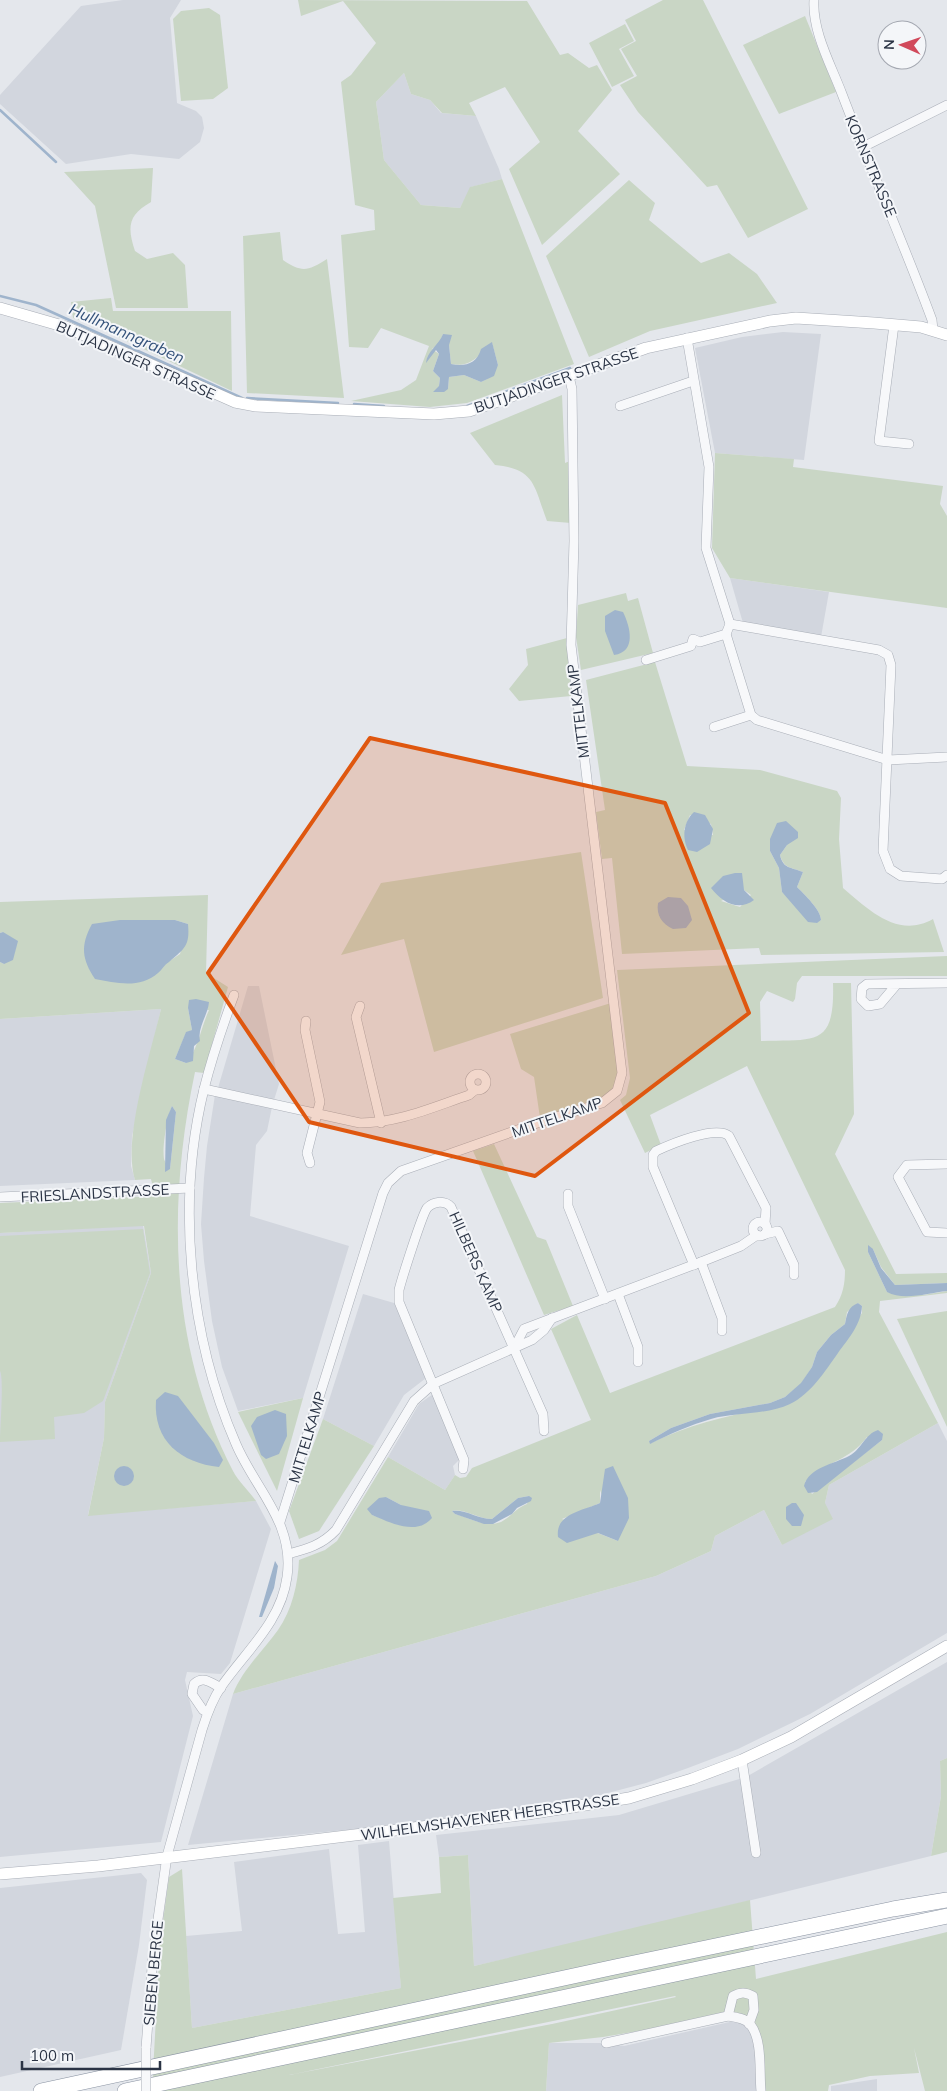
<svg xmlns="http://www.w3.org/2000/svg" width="947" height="2091" font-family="Mulish,sans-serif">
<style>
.built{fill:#d2d6de}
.green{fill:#c9d6c5;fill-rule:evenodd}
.water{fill:#9fb4cc}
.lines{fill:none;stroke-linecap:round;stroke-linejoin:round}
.stream{stroke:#9fb4cc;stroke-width:2.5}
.street-casing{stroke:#a9aeb7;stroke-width:10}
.secondary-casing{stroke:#a9aeb7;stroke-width:12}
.highway-casing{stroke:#8b94a3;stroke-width:16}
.street{stroke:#f7f8fa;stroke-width:9}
.secondary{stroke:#fff;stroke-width:11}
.highway{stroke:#fff;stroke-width:15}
.street-bridge-casing{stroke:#a9aeb7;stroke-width:10;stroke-linecap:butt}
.street-bridge{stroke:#f7f8fa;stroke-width:9}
.marked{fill:#df570f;fill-opacity:0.2;stroke:#df570f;stroke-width:4;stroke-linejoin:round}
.labels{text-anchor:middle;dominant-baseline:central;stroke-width:4;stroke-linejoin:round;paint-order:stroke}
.street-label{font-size:15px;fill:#2b3445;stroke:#f4f6f9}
.water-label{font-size:16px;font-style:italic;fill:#34527a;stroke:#f4f6f9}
</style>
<rect width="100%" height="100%" fill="#e4e7ec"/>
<g class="built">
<polygon points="123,0 181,0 170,18 177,103 196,111 202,117 204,128 200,142 179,159 131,154 66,164 0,104 0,95 81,6"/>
<polygon points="404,73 411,94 430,100 441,113 476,116 499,169 502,179 471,187 460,208 421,205 384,160 376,102"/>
<polygon points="783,332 821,334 804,460 715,453 695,348 742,337"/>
<polygon points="730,578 829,592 821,637 743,623"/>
<polygon points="248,986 259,986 279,1084 274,1100 218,1088"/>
<polygon points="161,1009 132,1136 131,1166 135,1180 0,1186 0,1019"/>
<polygon points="215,1095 272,1107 267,1131 256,1145 250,1216 349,1246 303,1398 238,1411 222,1367 212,1321 204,1261 201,1224 204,1178 207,1146"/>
<polygon points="143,1225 151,1273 105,1402 104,1438 88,1515 256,1501 271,1529 230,1663 221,1674 187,1672 185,1680 193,1716 161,1842 0,1857 0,1233"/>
<polygon points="363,1294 394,1303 426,1378 404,1395 374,1446 323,1419"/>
<polygon points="433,1394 461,1458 453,1466 455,1475 445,1490 388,1457 419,1404"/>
<polygon points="938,1423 947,1441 947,1633 810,1714 738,1749 688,1768 646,1783 562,1805 398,1825 188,1845 233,1694 656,1576 711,1551 715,1536 764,1510 782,1545 825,1503 829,1485"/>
<polygon points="947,1662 947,1758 940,1761 941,1796 931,1856 560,1947 474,1966 468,1855 439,1857 436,1835 619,1815 746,1777"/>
<polygon points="389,1841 401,1988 192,2028 186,1936 242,1931 234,1862 329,1849 338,1934 365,1932 358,1845"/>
<polygon points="141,1873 147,1880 139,1945 121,2050 0,2077 0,1888"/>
<polygon points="734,2021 749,2027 757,2044 761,2091 546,2091 549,2043 606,2043 624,2046"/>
<polygon points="877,2079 877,2091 831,2091 831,2086"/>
</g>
<g class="green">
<path d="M298 0 527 1 560 55 568 53 589 68 597 65 612 90 578 131 620 174 542 245 509 169 540 142 505 87 469 103 476 116 442 113 430 100 411 94 404 73 376 102 384 160 421 205 460 208 470 187 502 179 574 364 467 403 430 407 351 401 401 390 416 380 429 346 381 328 368 348 349 347 341 235 375 230 374 210 355 205 341 82 351 75 376 43 343 1 301 16ZM443 334 449 345 451 364C470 368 479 356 492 343L498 365 487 379 481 382 464 375 449 377 448 389 439 386 440 378 433 371 439 354 432 349 440 343Z"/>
<polygon points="663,0 703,0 808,209 748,238 717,185 707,187 638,112 620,85 637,76 621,49 636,41 625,20"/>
<polygon points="209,8 220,15 228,88 213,99 181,101 173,19 181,11"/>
<polygon points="805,16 836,92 779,114 743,45"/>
<polygon points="625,24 634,41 619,49 634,76 612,87 589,43"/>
<path d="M153 168 151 202C128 215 127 227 135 251L147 259 173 253 185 265 188 308H116L95 206 64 172Z"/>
<polygon points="629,180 655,203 649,220 701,263 729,253 757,274 777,303 650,331 589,357 546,256"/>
<path d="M280 232 283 260C302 273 308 271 327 259L344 398 247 393 243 236Z"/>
<polygon points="111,298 113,311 231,311 232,391 91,324 73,318 71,302"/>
<path d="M562 395 565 463 570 461 571 523 547 521C534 487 536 469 495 465L470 433Z"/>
<polygon points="715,453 794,459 793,467 943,486 940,504 947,516 947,608 730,578 712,548"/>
<polygon points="626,593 628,601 638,598 653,653 581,670 576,637 578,605"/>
<polygon points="567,638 571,696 519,701 509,689 528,665 526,649"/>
<path d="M655 662 687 766 760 770 837 791 841 798 839 839 843 888C869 910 898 939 933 919L944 952 761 955 759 948 622 954 612 858 602 859 596 812 605 810 586 680ZM690 815 711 824 713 835 684 830ZM793 843 787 845 780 855C784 869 791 867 803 872L797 887C804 894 821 910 821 920L816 923 782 892 779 868 770 851ZM744 890 751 895 740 907 721 901Z"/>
<polygon points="581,852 603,998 434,1052 404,939 341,955 381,883"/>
<path d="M208 895 206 973 228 987 204 1073 195 1072C167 1205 169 1347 233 1471 238 1481 249 1491 256 1501L88 1516 104 1438 105 1402 151 1273 144 1226 0 1233V1203L155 1196 151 1179 135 1180C122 1140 151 1052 161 1009L0 1019V962L4 964 3 932 0 933V902ZM151 920H175L188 924 180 954 168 962ZM188 1008 209 1010C201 1027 198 1050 186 1063L175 1059 186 1033 192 1030ZM172 1106 176 1112 170 1169C168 1166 165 1163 164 1159 162 1147 167 1117 172 1106Z"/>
<path d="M947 956V976H802L797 983 795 999 793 1002 767 991 760 1002 761 1041C815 1039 835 1048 833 983H851L854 1114 835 1154 896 1274 947 1273V1283L895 1285 881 1267 873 1249 868 1252 887 1292 923 1295 947 1291V1293L880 1301 879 1312 938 1423 829 1485 825 1503 833 1519 782 1545 764 1510 715 1536 711 1551 656 1576 233 1694C242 1670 263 1651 278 1630 292 1610 298 1584 299 1560L325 1550 337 1541 388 1457 445 1490 455 1475 460 1478 466 1477 472 1468 591 1420 551 1329 577 1315 610 1393 835 1307C843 1295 845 1284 845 1270L747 1066 650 1115 661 1145 645 1153 620 1100 626 1095 630 1078 617 970ZM858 1303 862 1306V1313L791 1403C742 1413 696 1421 651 1443L649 1441 671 1428 710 1414 770 1403 785 1397 801 1384 812 1367 817 1352 831 1335 845 1324 847 1312ZM867 1437 882 1440 812 1494 805 1482 808 1479C829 1460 849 1461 867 1437ZM600 1490 618 1541 562 1519 600 1503ZM529 1496 527 1504C516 1508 511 1517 501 1522 485 1528 470 1518 455 1514L452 1511C464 1508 478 1519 492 1519L518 1498ZM386 1497 401 1505 400 1525 372 1515Z"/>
<path d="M611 1003C614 1029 630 1087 600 1101 582 1109 559 1112 540 1118L534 1077 521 1069 510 1034Z"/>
<polygon points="494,1144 537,1237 546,1240 573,1306 544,1315 473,1151"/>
<path d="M143 1229 150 1273 103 1401 84 1413 54 1417 55 1439 0 1442C0 1430 4 1377 0 1371V1236Z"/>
<polygon points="947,1311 947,1427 897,1319"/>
<polygon points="303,1398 277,1491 238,1412"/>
<polygon points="323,1419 374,1446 319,1531 299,1539 289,1511"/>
<polygon points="947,1758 947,1852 931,1856 941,1796 940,1761"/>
<path d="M468 1855 474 1966 750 1900 756 1979 947 1932V2091H925L914 2048 919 2073 870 2076 829 2085 828 2091H761L757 2044 749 2024 728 2016 603 2037 549 2043 546 2091H152L160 1943 169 1877 182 1869 192 2028 401 1988 393 1898 441 1893 439 1857ZM676 1997 552 2024 289 2075 675 1996Z"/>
</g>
<g class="water">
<path d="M443 334 452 335 449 345 451 364C464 367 477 364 481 349L492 342 498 365 494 376 481 382 464 375 449 377 448 389 444 392H433L439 386 440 378 433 371 439 354 436 350 426 363C427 351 439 345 443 334Z"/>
<path d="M615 610 623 612C630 626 637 652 614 655L605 631V616Z"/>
<path d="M694 812 705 815 713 829 710 844 697 852 688 850C682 838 683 822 694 812Z"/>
<path d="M786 821 798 832V838L787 845 780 855C783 869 791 867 803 872L797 887C804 894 821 910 821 920L817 923 808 922 782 892 779 868 770 851V839L777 823Z"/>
<path d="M735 873H742L744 890 754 900C738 912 722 902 711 888L723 876Z"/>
<path d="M668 897 681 898 688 906 692 920 686 928 673 929C662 924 656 915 658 903Z"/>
<path d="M120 920H175L188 924C190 946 185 948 169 962 164 965 162 970 158 973 140 989 116 983 95 979 82 959 80 946 92 924Z"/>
<polygon points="3,932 18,941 13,960 4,964 0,962 0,933"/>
<path d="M196 999 209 1002C208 1015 197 1028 200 1041L194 1046 193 1061 186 1063 175 1059 186 1032 192 1030 188 1008 189 1000Z"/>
<polygon points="172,1106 176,1112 170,1169 165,1172 166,1120"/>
<path d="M868 1245 873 1249 881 1268 895 1285 947 1283V1291C929 1293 903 1301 887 1292L868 1252Z"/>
<path d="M858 1303 862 1306C861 1325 848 1339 838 1353 825 1371 811 1394 790 1404 767 1415 736 1412 711 1419 690 1425 670 1434 650 1444L649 1441 671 1428 710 1414 770 1403 785 1397 801 1383 812 1367 817 1352 831 1335 845 1324C847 1314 848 1307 858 1303Z"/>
<path d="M165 1392 178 1396 214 1443 223 1460 219 1467C181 1463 153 1441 156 1400Z"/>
<polygon points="275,1410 286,1414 287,1436 279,1454 266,1459 261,1455 251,1426 257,1417"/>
<path d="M878 1430 883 1434 882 1440 817 1492 808 1493 804 1486C809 1467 834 1464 849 1456 861 1450 865 1434 878 1430Z"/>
<path d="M613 1466 628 1498 629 1518 618 1541 598 1533 567 1543 558 1537C555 1514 582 1511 600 1503L605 1469Z"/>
<circle cx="124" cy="1476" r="10"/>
<path d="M529 1496 532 1498 531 1501 517 1508 512 1514 493 1524H484L455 1514 452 1511C465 1509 478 1519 492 1519L518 1498Z"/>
<path d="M386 1497 401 1505 429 1511 432 1518C417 1536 391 1523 372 1515L367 1509 379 1498Z"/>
<polygon points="792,1503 796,1503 804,1515 801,1526 792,1526 786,1519 786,1507"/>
<polygon points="275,1561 278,1566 274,1588 262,1617 259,1617"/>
</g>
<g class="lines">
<g class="stream">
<polyline points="0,110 56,162"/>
<polyline points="0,296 36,305 242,398"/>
<polyline points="247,398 338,403"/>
<polyline points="354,404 384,406"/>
<polyline points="467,406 570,368"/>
</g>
<g class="street-casing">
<g id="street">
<path d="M814 0C812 31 831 65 842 94 871 170 904 244 932 320L933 330"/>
<polyline points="863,147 947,105"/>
<polyline points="894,325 879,441 909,444"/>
<polyline points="620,406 693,381"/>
<polyline points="730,624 879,650 888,655 891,665 883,851 890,869 901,876 942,879 947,875"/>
<polyline points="726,634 751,715 757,720 888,760 947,757"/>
<polyline points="646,660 691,646 693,639 700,642 726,634 730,624 706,548 709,467 687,338"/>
<polyline points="714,727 751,715"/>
<polyline points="897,984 880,1004 868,1006 861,999 862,988 867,984 947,983"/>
<polyline points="360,1006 356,1017 381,1123"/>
<polyline points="306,1021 305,1030 320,1102 307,1153 310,1163"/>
<circle cx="478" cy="1082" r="8"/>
<path d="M204 1089 360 1123C398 1123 433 1107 469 1095L475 1090"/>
<polyline points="947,1164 907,1165 898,1177 927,1232 947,1233"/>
<polyline points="568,1194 568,1206 605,1299"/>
<polyline points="0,1197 190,1188"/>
<circle cx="760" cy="1229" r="7"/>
<polyline points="765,1234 778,1231 794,1265 794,1275"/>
<polyline points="701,1262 722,1318 722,1331"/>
<path d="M694 1265 653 1167V1155L656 1151C671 1144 716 1125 729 1136L762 1200 766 1208 765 1224"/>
<polyline points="618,1294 638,1347 638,1362"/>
<polyline points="514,1348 524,1329 701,1262 741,1246 757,1235"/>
<path d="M463 1469 464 1460 399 1302V1290C402 1278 422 1215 427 1208 434 1201 445 1200 451 1207L543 1414 544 1431"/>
<polyline points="280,1522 383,1193 388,1183 401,1171 543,1121 602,1103 617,1091 622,1073 571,645 574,541 572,389 569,376"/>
<path d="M288 1554C307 1549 322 1545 336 1530L414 1401 433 1384 532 1340 544 1330 552 1318"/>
<path d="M207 1712 203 1710 192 1694 194 1684C203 1675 211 1683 221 1688"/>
<polyline points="742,1760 756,1853"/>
<path d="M728 2016 733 1996C741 1992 745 1992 753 1996L754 2010 749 2024"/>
<path d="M606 2043 728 2016C735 2017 745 2018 750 2024 763 2040 759 2072 761 2091"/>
<path d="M146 2048 153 1954 167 1856 202 1730C207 1714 212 1700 221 1687 246 1651 281 1622 287 1577 295 1523 255 1489 236 1444 189 1336 176 1203 204 1089 212 1057 223 1025 234 995"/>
</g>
</g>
<g class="secondary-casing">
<g id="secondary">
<polyline points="0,308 66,327 235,402 256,406 434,414 469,411 481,407 646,348 770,321 796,318 874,323 921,327 947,335"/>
<polyline points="0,1874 98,1866 528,1814 629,1798 692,1779 742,1760 791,1737 947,1646"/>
</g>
</g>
<g class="highway-casing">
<g id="highway">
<polyline points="41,2091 615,1967 893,1909 947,1900"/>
<polyline points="125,2091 947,1916"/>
</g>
</g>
<use href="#street" class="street"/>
<use href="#secondary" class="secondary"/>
<use href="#highway" class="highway"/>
<g class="street-bridge-casing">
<polyline id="street-bridge" points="146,2091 146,2048"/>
</g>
<use href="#street-bridge" class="street-bridge"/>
</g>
<path class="marked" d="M370 738 665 803 749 1013 535 1176 309 1122 208 973Z"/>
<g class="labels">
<g class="street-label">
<text transform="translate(871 166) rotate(67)">KORNSTRASSE</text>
<text transform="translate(136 360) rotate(24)">BUTJADINGER STRASSE</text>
<text transform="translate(556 380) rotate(-19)">BUTJADINGER STRASSE</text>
<text transform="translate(578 711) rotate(-97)">MITTELKAMP</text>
<text transform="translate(557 1117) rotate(-19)">MITTELKAMP</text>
<text transform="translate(95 1193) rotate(-3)">FRIESLANDSTRASSE</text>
<text transform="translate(476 1262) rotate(66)">HILBERS KAMP</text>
<text transform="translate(307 1437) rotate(-73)">MITTELKAMP</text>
<text transform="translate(490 1817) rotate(-8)">WILHELMSHAVENER HEERSTRASSE</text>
<text transform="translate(153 1973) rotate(-85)">SIEBEN BERGE</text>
</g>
<g class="water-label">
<text transform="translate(127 333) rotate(24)">Hullmanngraben</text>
</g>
</g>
<g transform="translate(902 45) rotate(272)"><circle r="24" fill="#f4f6f9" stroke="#a4a8b1"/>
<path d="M0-4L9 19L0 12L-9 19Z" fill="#d1495b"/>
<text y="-8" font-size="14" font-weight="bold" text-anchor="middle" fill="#2b3445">N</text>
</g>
<path d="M22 2061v8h138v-8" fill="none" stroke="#2b3445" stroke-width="2.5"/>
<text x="30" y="2061" font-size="15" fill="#2b3445" stroke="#f4f6f9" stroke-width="4" paint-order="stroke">100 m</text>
</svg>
